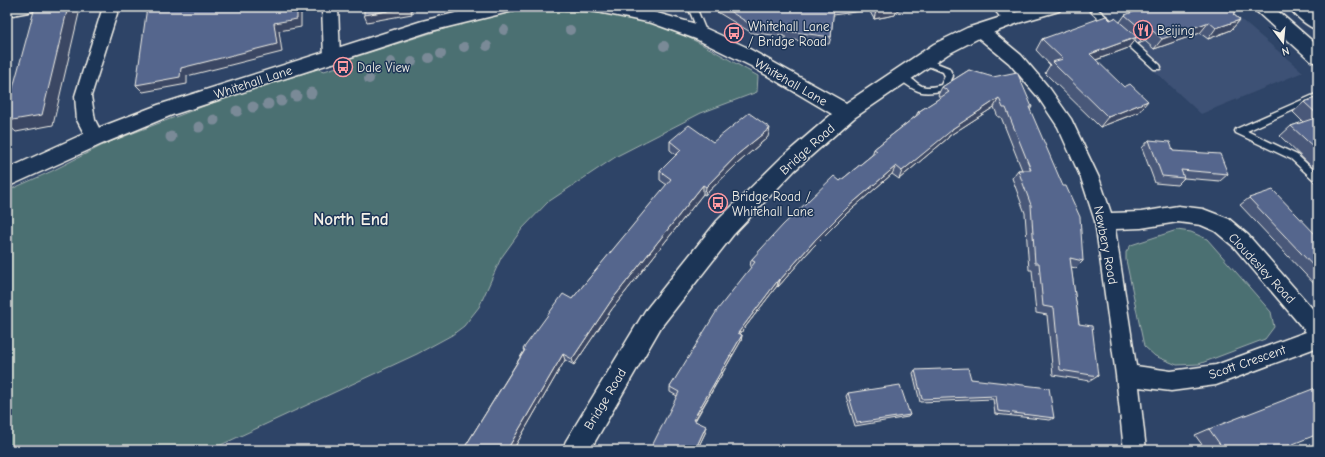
<svg xmlns="http://www.w3.org/2000/svg" width="1325" height="457" font-family="'Comic Neue',sans-serif">
<style>
.built{fill:#3d5174}
.green{fill:#4b6f72;stroke:#a0b0ad}
.lines{fill:none;stroke-linecap:round;stroke-linejoin:round}
.lane-casing{stroke:#f4f1e8;stroke-width:3}
.street-casing{stroke:#f4f1e8;stroke-width:3}
.secondary-casing{stroke:#f4f1e8;stroke-width:3}
.primary-casing{stroke:#f4f1e8;stroke-width:3}
.path{stroke:#f4f1e8;stroke-width:2.5;stroke-dasharray:1 3.5;stroke-linecap:butt}
.lane{fill:#1d3557;fill-rule:evenodd}
.street{fill:#1d3557;fill-rule:evenodd}
.secondary{fill:#1d3557;fill-rule:evenodd}
.primary{fill:#1d3557;fill-rule:evenodd}
.tree{fill:#7a8a97}
.wall{fill:#485879;stroke:#f4f1e8}
.shaded-wall{fill:#3b4763;stroke:#f4f1e8}
.building{fill:#54668d;stroke:#f4f1e8}
.labels{text-anchor:middle;dominant-baseline:central;stroke-width:3;stroke-linejoin:round;paint-order:stroke}
.poi-label{font-size:13px;fill:#f4f1e8;stroke:#1d3557;text-anchor:start}
.street-label{font-size:13px;fill:#f4f1e8;stroke:#1d3557}
.district-label{font-size:17px;font-weight:bold;fill:#f4f1e8;stroke:#1d3557}
</style>
<rect width="100%" height="100%" fill="#2e4467"/>
<filter id="ink" filterUnits="userSpaceOnUse"><feTurbulence type="fractalNoise" baseFrequency=".025" numOctaves="2"/><feDisplacementMap in="SourceGraphic" scale="8" xChannelSelector="R" yChannelSelector="G"/><feConvolveMatrix kernelMatrix="1 2 1 2 8 2 1 2 1" color-interpolation-filters="sRGB"/></filter>
<g filter="url(#ink)">
<polygon class="built" points="1226,7 1303,72 1201,114 1109,29"/>
<g class="green">
<path d="M519 9C567 11 618 11 663 27 697 39 727 59 758 76L757 92 701 113 617 156 548 202 522 229 501 258 479 307 464 326 452 335 417 354 210 450H7V191L52 171 107 143 233 95 318 69 324 71 337 67 339 62 491 14Z"/>
<polygon points="1177,230 1191,232 1207,239 1271,312 1274,327 1265,339 1199,364 1177,365 1155,356 1144,346 1126,260 1126,252 1131,245"/>
</g>
<g class="lines">
<g class="lane-casing">
<g id="lane">
<polygon points="688,7 696,7 707,34 706,36 700,36"/>
<polygon points="1086,7 1095,7 1115,24 1115,28 1109,28"/>
<polygon points="1123,33 1126,34 1160,65 1161,67 1160,69 1154,69 1120,38 1120,34"/>
<path d="M924 58 949 68 953 76 947 89C923 96 917 93 898 78L897 76 901 73C920 80 916 92 941 85L945 76 943 72 921 63 920 61 921 59Z"/>
<polygon points="1318,93 1318,99 1247,131 1297,155 1318,174 1318,182 1315,181 1291,159 1236,133 1235,131 1236,129"/>
</g>
</g>
<g class="street-casing">
<g id="street">
<polygon points="7,7 37,7 34,11 7,16"/>
<polygon points="103,7 119,7 91,96 95,120 104,138 101,143 95,145 89,143 77,120 75,96"/>
<polygon points="322,7 338,7 340,57 338,61 332,63 326,61 324,57"/>
<path d="M993 7H1010L1020 19 1017 23C1006 26 999 16 993 7Z"/>
<path d="M981 25 987 27 1021 55 1050 89 1071 119 1099 178 1111 213 1141 212 1178 206 1203 209 1229 219 1248 235 1318 315V347L1216 385 1171 391 1139 387 1146 450H1124L1116 375 1095 221 1081 178 1058 127 1038 97 1009 63 975 35 973 31 975 27ZM1178 222 1201 225 1215 231 1234 247 1306 332 1216 365 1171 371 1136 366 1115 229 1141 228Z"/>
</g>
</g>
<g class="secondary-casing">
<g id="secondary">
<polygon points="480,7 516,7 513,11 431,31 172,115 102,144 7,187 7,169 88,132 158,105 422,21"/>
<polygon points="590,7 636,7 696,24 746,47 846,103 934,44 967,28 1032,7 1062,7 1059,11 1018,23 979,38 948,54 854,118 795,170 733,235 661,327 590,450 562,450 566,441 645,311 717,221 781,158 832,114 751,66 696,39 652,23 593,11"/>
</g>
</g>
<g class="primary-casing">
<g id="primary">
<polygon points="1253,7 1273,7 1318,46 1318,63 1311,61 1256,11"/>
<path d="M1289 7H1309L1318 14V30C1308 27 1295 16 1289 7Z"/>
</g>
</g>
<polyline class="path" points="921,450 986,448 1010,450"/>
<use href="#lane" class="lane"/>
<use href="#street" class="street"/>
<use href="#secondary" class="secondary"/>
<use href="#primary" class="primary"/>
</g>
<g class="tree">
<circle cx="504" cy="30" r="5"/>
<circle cx="570" cy="30" r="5"/>
<circle cx="487" cy="46" r="5"/>
<circle cx="664" cy="46" r="5"/>
<circle cx="464" cy="47" r="5"/>
<circle cx="441" cy="54" r="5"/>
<circle cx="429" cy="58" r="5"/>
<circle cx="391" cy="62" r="5"/>
<circle cx="412" cy="62" r="5"/>
<circle cx="369" cy="79" r="5"/>
<circle cx="311" cy="93" r="5.5"/>
<circle cx="296" cy="96" r="5.5"/>
<circle cx="281" cy="101" r="5.5"/>
<circle cx="268" cy="104" r="5.5"/>
<circle cx="253" cy="107" r="5.5"/>
<circle cx="237" cy="111" r="5.5"/>
<circle cx="214" cy="120" r="5.5"/>
<circle cx="199" cy="127" r="5.5"/>
<circle cx="171" cy="137" r="5.5"/>
</g>
<g class="wall">
<polygon points="714,7 912,7 897,10 895,15 874,19 869,10 833,15 831,37 829,44 785,39 785,36 752,33 714,10"/>
<polygon points="1125,15 1234,15 1240,20 1231,30 1208,39 1200,33 1154,49 1145,41 1138,44 1134,40 1128,48 1096,60 1139,112 1100,127 1045,73 1050,65 1036,50 1042,39 1110,20 1120,22"/>
<polygon points="969,70 1032,107 1030,110 1083,261 1076,268 1071,267 1079,324 1098,376 1090,381 1053,375 1047,315 1036,313 1032,270 1029,270 1025,213 1012,178 1018,170 1022,170 1001,117 998,117 994,107 949,136 948,138 899,179 892,174 846,214 812,248 778,287 777,286 740,334 742,335 741,341 695,421 706,431 697,450 677,396 670,392 670,387 751,268 750,267 751,260 840,181 872,155 874,149 916,116 918,112 940,98 938,95 942,87"/>
<polygon points="1318,97 1318,173 1280,136 1291,126 1303,122 1293,112 1304,102"/>
<polygon points="768,137 737,164 705,195 703,194 612,309 574,365 565,360 513,450 463,450 524,351 523,349 572,299 667,185 660,180 660,171 676,155 670,150 670,141 713,142"/>
<polygon points="1149,140 1173,151 1228,174 1220,181 1184,178 1177,185 1155,183 1142,148"/>
<polygon points="1249,198 1318,237 1318,288 1240,205"/>
<polygon points="915,370 971,379 1054,418 1050,420 995,414 993,399 920,402 913,373"/>
<polygon points="848,393 910,415 908,417 855,426 846,396"/>
<polygon points="1209,429 1278,450 1206,450 1195,435"/>
</g>
<g class="shaded-wall">
<polygon points="68,7 78,7 80,9 53,125 16,132 7,124 7,121"/>
<polygon points="297,7 301,7 301,27 279,31 282,52 187,76 187,84 143,92 136,85 181,68 274,23"/>
<polygon points="409,7 426,7 411,10 412,14 367,22 364,15"/>
<polygon points="894,7 912,7 897,10 895,15 874,19 876,11"/>
<polygon points="1240,20 1231,30 1208,39 1216,28"/>
<polygon points="1209,22 1200,33 1154,49 1162,39"/>
<polygon points="1153,31 1145,41 1138,44 1146,33"/>
<polygon points="1137,37 1128,48 1082,65 1090,54"/>
<polygon points="999,98 994,107 949,136 948,138 899,179 902,171 952,129"/>
<polygon points="1148,101 1139,112 1100,127 1108,117"/>
<polygon points="7,127 12,131 7,148"/>
<polygon points="770,128 768,137 737,164 705,195 706,187 738,154"/>
<polygon points="896,166 892,174 846,214 812,248 778,287 780,280 815,240 849,206"/>
<polygon points="703,185 703,194 612,309 574,365 572,359 611,301"/>
<polygon points="779,279 777,286 736,339 738,333"/>
<polygon points="742,335 741,341 692,425 693,420"/>
<polygon points="563,354 565,360 513,450 507,450"/>
<polygon points="706,426 706,431 697,450 695,450"/>
</g>
<g class="building">
<polygon points="35,7 68,7 42,115 7,121 7,110"/>
<polygon points="147,7 297,7 297,19 274,23 277,44 181,68 180,77 136,85"/>
<polygon points="364,7 410,7 364,15"/>
<polygon points="723,7 837,7 834,7 831,37 786,31 787,29 753,26"/>
<polygon points="874,7 898,7 876,11"/>
<polygon points="1146,7 1229,7 1236,12 1233,14 1240,20 1216,28 1209,22 1162,39 1153,31 1146,33 1125,15"/>
<polygon points="1106,16 1110,20 1115,18 1137,37 1090,54 1124,87 1130,84 1148,101 1108,117 1052,62 1063,59 1042,39"/>
<polygon points="969,70 993,77 1017,72 1032,107 1029,107 1063,186 1066,186 1080,217 1083,261 1070,258 1079,324 1092,326 1098,376 1060,370 1054,308 1043,306 1039,263 1035,263 1031,205 1018,170 1031,170 1006,108 1003,108 999,98 952,129 952,130 902,171 896,166 849,206 815,240 780,280 779,279 738,333 742,335 693,420 706,426 695,450 650,450 679,392 670,387 718,309 755,262 751,260 783,225 834,176 840,181 877,151 874,149 920,113 918,112 949,92 942,87"/>
<polygon points="1318,97 1318,115 1304,102"/>
<polygon points="749,113 770,128 738,154 706,187 703,185 611,301 572,359 563,354 507,450 463,450 525,350 523,349 563,294 572,299 671,179 660,171 681,150 670,141 689,125 713,142"/>
<polygon points="1318,117 1318,151 1291,126"/>
<polygon points="1149,140 1170,142 1173,151 1220,154 1228,174 1181,170 1184,178 1162,176"/>
<polygon points="1273,190 1318,237 1318,271 1249,198"/>
<polygon points="968,368 971,379 1049,388 1054,418 998,411 996,396 922,399 915,370"/>
<polygon points="900,385 910,415 857,423 848,393"/>
<polygon points="1318,387 1318,434 1278,450 1224,450 1209,429"/>
</g>
</g>
<defs>
<g id="restaurant-ring" transform="scale(1)"><circle r="9.5" fill="#1d3557" stroke="#ff9aa2" stroke-width="1.5"/><path d="M-5-6h1v4h1v-4h1v4h1v-4h1v5L-1.5 .5V6h-2V.5L-5-1ZM5-6V6H3V1.5H1.5Q1.5-4 5-6Z" fill="#ff9aa2"/></g>
<g id="bus-ring" transform="scale(1)"><circle r="9.5" fill="#1d3557" stroke="#ff9aa2" stroke-width="1.5"/><path d="M-5-6H5V4H4V6H2V4H-2V6H-4V4H-5ZM-3.5-4V0h7V-4ZM-3.5 1.2v1.5H-2V1.2ZM2 1.2v1.5H3.5V1.2Z" fill="#ff9aa2"/></g>
</defs>
<g fill-rule="evenodd">
<use href="#restaurant-ring" x="1143" y="30"/>
<use href="#bus-ring" x="734" y="33"/>
<use href="#bus-ring" x="343" y="67"/>
<use href="#bus-ring" x="718" y="203"/>
</g>
<g class="labels">
<g class="poi-label">
<text x="748" y="26">Whitehall Lane<tspan x="748" dy="15">/ Bridge Road</tspan></text>
<text x="1157" y="30">Beijing</text>
<text x="357" y="67">Dale View</text>
<text x="732" y="196">Bridge Road /<tspan x="732" dy="15">Whitehall Lane</tspan></text>
</g>
<g class="street-label">
<text transform="translate(253 82) rotate(-18)">Whitehall Lane</text>
<text transform="translate(791 82) rotate(30)">Whitehall Lane</text>
<text transform="translate(807 149) rotate(-42)">Bridge Road</text>
<text transform="translate(1106 245) rotate(79)">Newbery Road</text>
<text transform="translate(1262 268) rotate(47)">Cloudesley Road</text>
<text transform="translate(1247 362) rotate(-19)">Scott Crescent</text>
<text transform="translate(605 399) rotate(-59)">Bridge Road</text>
</g>
<g class="district-label">
<text x="351" y="219">North End</text>
</g>
</g>
<rect width="1325" height="457" fill="none" stroke="#1d3557" stroke-width="24"/>
<rect x="12" y="12" width="1301" height="433" fill="none" stroke="#f4f1e8" stroke-width="1.5" filter="url(#ink)"/>
<g transform="translate(1283 42) rotate(164)" stroke="#1d3557" stroke-width="3" paint-order="stroke">
<path d="M0-3L7 15L0 10L-7 15Z" fill="#f4f1e8"/>
<text y="-6" font-size="11" font-weight="bold" text-anchor="middle" fill="#f4f1e8">N</text>
</g>
</svg>
